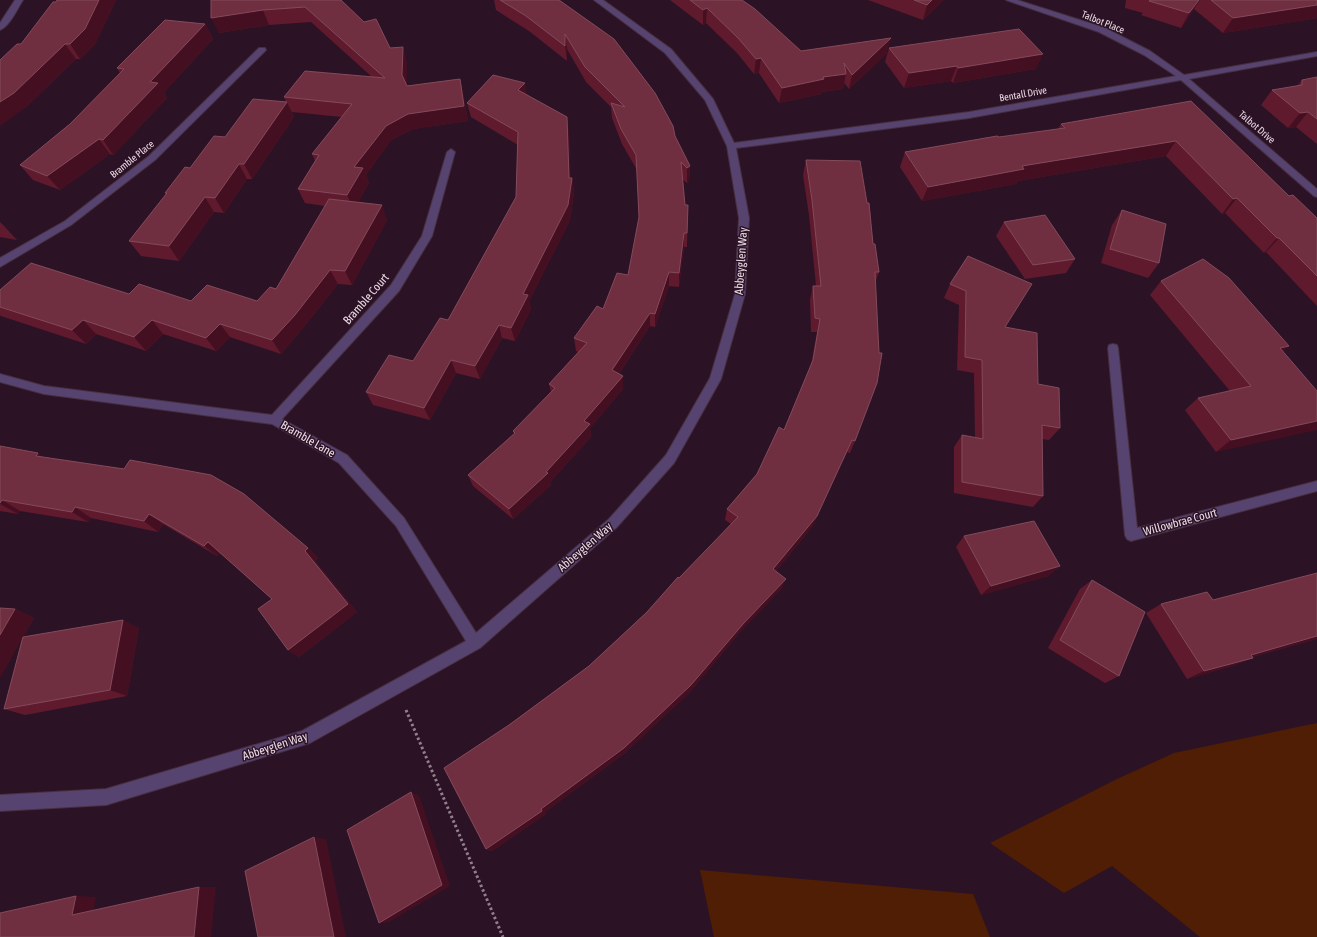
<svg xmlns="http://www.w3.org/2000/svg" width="1317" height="937" font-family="'Asap Condensed',sans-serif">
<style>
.green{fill:#4f1e04}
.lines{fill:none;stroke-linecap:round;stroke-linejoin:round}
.street-casing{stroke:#462f40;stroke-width:2}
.path{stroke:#927e8c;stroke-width:3;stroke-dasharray:2.5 2.5;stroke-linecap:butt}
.street{fill:#57436f;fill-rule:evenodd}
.wall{fill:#601a2e}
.shaded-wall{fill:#450f22}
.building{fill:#6f2f41;stroke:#834a5b}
.labels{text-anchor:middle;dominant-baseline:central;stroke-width:3;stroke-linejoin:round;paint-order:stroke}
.far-street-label{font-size:10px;fill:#ebd9e5;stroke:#2b1325}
.street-label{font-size:12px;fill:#ebd9e5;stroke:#2b1325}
</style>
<rect width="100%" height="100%" fill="#2b1325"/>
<g class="green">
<polygon points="1317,723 1317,937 1200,937 1112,866 1064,893 990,843 1117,779 1174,753"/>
<polygon points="700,870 973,894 990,937 714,937"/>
</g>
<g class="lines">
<g class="street-casing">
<g id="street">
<path d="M15 0H23C17 9 10 26 0 30V23Z"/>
<polygon points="594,0 603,0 671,49 713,99 734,143 969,112 1176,76 1144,55 1099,32 1006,0 1017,0 1105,28 1150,51 1184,75 1317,52 1317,56 1189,79 1317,189 1317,197 1314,196 1181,80 969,118 736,148 749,218 745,294 721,379 674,463 617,527 480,648 310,743 106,805 0,811 0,795 106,789 302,731 466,641 396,526 339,463 272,424 44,394 0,382 0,374 44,386 272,415 391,285 422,236 447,152 451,149 455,152 432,236 399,291 282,419 347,455 404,518 476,633 609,519 666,455 710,378 735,294 739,218 727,146 705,100 665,53"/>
<polygon points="259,48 265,48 266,50 155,160 71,225 0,267 0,258 65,221 149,156"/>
<polygon points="1113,344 1117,345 1118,348 1137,528 1317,481 1317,491 1131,541 1127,539 1125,535 1108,348 1109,345"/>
</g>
</g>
<polyline class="path" points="406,710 503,937"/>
<use href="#street" class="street"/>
</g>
<g class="wall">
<polygon points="57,0 116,0 95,44 80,59 76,59 26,107 56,2"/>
<polygon points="211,0 341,0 390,48 407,62 407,86 460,79 463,94 468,121 413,129 391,140 366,175 369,183 358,202 387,220 352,285 338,284 303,328 281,354 230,337 216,351 163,334 146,351 96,334 86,344 1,316 0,315 0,290 129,294 191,301 257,301 276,289 325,206 305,203 298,189 315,161 312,154 342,117 292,112 294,117 252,179 247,179 224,213 214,212 179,261 141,256 129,241 166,194 165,193 190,168 225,137 286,102 284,97 372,77 311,22 269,25 219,33"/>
<polygon points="494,0 559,0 675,136 690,166 689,181 687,183 682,179 685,205 688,205 687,247 684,247 679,287 669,286 655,327 650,326 619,374 623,376 623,389 590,428 591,437 550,482 551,485 513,519 473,486 468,475 514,434 513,431 551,392 549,384 578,352 576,351 574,338 603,309 628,275 639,218 637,170 622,144 612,118 611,107 586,82 567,49 567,61 529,31 496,10"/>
<polygon points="670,0 742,0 801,51 887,53 849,89 844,83 843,89 822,92 821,94 779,103 759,73 754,74 737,53 706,23 703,25"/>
<polygon points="868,0 943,0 923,20"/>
<polygon points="1126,0 1317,0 1317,18 1223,33 1194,9 1181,28 1141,15 1143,13 1125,8"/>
<polygon points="205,24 213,39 164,92 167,98 113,155 110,154 60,190 33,180 20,165 70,124 120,73 117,68"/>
<polygon points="889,48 1036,69 953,83 951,81 904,88 885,62"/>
<polygon points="1317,77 1317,144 1296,127 1288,128 1261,105 1272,90 1297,86 1302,80"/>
<polygon points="527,95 569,132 570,178 572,178 574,192 570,220 529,301 531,309 515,341 502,338 480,379 456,373 430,420 373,405 366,392 413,361 448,320 516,197 518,145 471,117 467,103"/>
<polygon points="1191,101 1289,196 1317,218 1317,306 1266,252 1264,253 1225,213 1222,214 1166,156 1018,181 1016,184 922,201 900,167 905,152 1058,129 1061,124"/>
<polygon points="806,160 873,244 879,272 875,283 855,441 850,453 847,452 812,527 776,571 782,588 740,632 690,692 625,753 545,812 546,814 492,851 486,849 509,725 589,666 647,612 731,524 725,520 727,509 757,474 784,430 811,366 817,332 811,332 810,300 813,286 816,286 809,215 803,175"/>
<polygon points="1122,210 1159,263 1148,278 1101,263 1112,225"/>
<polygon points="0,222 3,225 17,240 0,237"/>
<polygon points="1004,222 1075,259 1066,273 1025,279 996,236"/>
<polygon points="968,256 1005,327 1038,384 1060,428 1049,440 1042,439 1043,496 1033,507 954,493 954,447 962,435 975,438 974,373 957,370 959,305 944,298 950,284"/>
<polygon points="1161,281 1289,346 1282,352 1317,391 1216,452 1185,410 1198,398 1230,391 1150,295"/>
<polygon points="0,446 43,457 308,548 318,558 315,561 357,612 299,657 288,650 272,599 220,553 217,556 163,524 158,532 91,518 88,522 20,511 18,514 0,511"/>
<polygon points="964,536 1060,566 1048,576 981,595 956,547"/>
<polygon points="1317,573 1317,639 1252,657 1235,665 1187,679 1146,613 1161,604 1213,600"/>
<polygon points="1092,580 1119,676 1105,683 1048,648 1080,589"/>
<polygon points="15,609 34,618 23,637 139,628 127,696 25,715 4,709 22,638"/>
</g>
<g class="shaded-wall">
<polygon points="99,0 116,0 95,44 80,59 70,44"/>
<polygon points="932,0 943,0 923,20 927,5"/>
<polygon points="1199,0 1200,0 1194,9 1181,28 1189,13"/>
<polygon points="1317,5 1317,18 1223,33 1233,18"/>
<polygon points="707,8 706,23 703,25 703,10"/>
<polygon points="263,10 269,25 219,33 211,18"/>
<polygon points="205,24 213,39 164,92 167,98 113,155 103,140 150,82"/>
<polygon points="565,34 567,49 567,61 565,46"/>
<polygon points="891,38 887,53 849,89 852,75"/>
<polygon points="65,44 76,59 26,107 0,126 0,102"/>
<polygon points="403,47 407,62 407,90 402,75"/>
<polygon points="1043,54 1036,69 953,83 958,68"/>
<polygon points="761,58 759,73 754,74 756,59"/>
<polygon points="957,66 951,81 904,88 909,73"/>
<polygon points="846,74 843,89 822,92 821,94 779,103 782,88 823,77"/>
<polygon points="460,79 463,94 468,121 413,129 391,140 366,175 369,183 354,210 347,195 354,167 386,126"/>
<polygon points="525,83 527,98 518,90"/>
<polygon points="287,102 294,117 252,179 244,164"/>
<polygon points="1308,112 1296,127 1288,128 1300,113"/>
<polygon points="567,117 569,132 571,186 572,178 574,192 570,220 529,301 531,309 515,341 511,328 523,294 569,178"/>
<polygon points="99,139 110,154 60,190 47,176"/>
<polygon points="1176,141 1166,156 1018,181 1016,184 922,201 928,187 1022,166"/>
<polygon points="239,164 247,179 224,213 215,198"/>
<polygon points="690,166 689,181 687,183 687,168"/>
<polygon points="205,197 214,212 179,261 169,246"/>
<polygon points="1237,198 1225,213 1222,214 1233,199"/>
<polygon points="382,205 387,220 352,285 345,271"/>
<polygon points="684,233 684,247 679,287 679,273"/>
<polygon points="1277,238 1279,238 1266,252 1264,253"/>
<polygon points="330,270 338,284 303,328 281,354 272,340"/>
<polygon points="669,272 669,286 655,327 655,314"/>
<polygon points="650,313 650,326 613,383 612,370"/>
<polygon points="83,320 96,334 86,344 72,330"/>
<polygon points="152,320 163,334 146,351 134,337"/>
<polygon points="220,324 230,337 216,351 206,338"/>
<polygon points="499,325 502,338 480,379 475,366"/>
<polygon points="1289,346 1274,360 1280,348"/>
<polygon points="451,360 456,373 430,420 424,408"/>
<polygon points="623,376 623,389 590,428 591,437 550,482 551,485 513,519 509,509 546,472 584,421"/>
<polygon points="1317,421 1317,430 1216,452 1231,440"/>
<polygon points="852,440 812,527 770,578 773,569"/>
<polygon points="38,453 55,465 36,456"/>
<polygon points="2,500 20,511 18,514 0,504"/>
<polygon points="75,507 91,518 88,522 72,512"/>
<polygon points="149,514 163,524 158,532 144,521"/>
<polygon points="208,542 221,552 217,556 204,546"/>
<polygon points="308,548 318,558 315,561 357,612 299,657 288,650 305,551"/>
<polygon points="1060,566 1048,576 981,595 991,586"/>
<polygon points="786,579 782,588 740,632 690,692 625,753 545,812 546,814 492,851 486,849 541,809 743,624"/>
<polygon points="15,609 34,618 0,678 0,635"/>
<polygon points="123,620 139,628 127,696 110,690"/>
<polygon points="1317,636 1317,639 1233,662 1251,655"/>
<polygon points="1253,658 1235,665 1187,679 1204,671"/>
<polygon points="411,792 419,796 450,886 389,922 379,923"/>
<polygon points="314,837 326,839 346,937 334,937"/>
<polygon points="199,887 216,887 211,937 194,937"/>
<polygon points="76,896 96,897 93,915 72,915"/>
</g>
<g class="building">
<polygon points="57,0 99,0 85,29 70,44 65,44 14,93 0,102 0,60 17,44 21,44 53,2 56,2"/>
<polygon points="211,0 341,0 364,22 376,19 390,48 403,47 402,75 407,86 460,79 464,106 408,114 386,126 354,167 363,168 347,195 298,189 319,155 312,154 352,104 284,97 305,71 385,78 305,7 263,10 211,18"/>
<polygon points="500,0 559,0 614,39 655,93 673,126 675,136 690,166 687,168 681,162 685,205 688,205 687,233 684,233 679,273 669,272 655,314 650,313 612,370 623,376 584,421 590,424 546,472 548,473 509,509 468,475 515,433 513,431 555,388 549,384 587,343 574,338 597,306 603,309 617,273 628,275 639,217 636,155 621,129 611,103 625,107 585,67 565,34 565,46 526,16"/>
<polygon points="690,0 742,0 755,9 801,51 891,38 852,75 844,63 846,74 823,77 824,79 782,88 761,58 756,59 738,38 707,8 703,10"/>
<polygon points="914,0 932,0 927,5"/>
<polygon points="1150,0 1199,0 1189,13 1149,1"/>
<polygon points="1211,0 1317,0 1317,5 1233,18"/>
<polygon points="165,20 205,24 150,82 158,83 103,140 99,139 47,176 20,165 70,124 124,69 117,68"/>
<polygon points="1019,29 1043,54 958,68 957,66 909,73 889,48"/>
<polygon points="493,75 525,83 518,90 567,117 569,178 572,178 568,205 523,294 528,295 511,328 499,325 475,366 451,360 424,408 366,392 389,355 413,361 440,318 448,320 516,197 518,132 467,103"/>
<polygon points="1317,77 1317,119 1308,112 1300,113 1272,90 1302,85 1302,80"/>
<polygon points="253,99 287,102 244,164 239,164 215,198 205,197 169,246 129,241 167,193 165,193 185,167 190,168 214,136 225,137"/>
<polygon points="1191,101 1289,196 1293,195 1317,218 1317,276 1279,238 1277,238 1237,198 1233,199 1176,141 1022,166 1024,169 928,187 905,152 997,136 999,137 1065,128 1061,124"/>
<polygon points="806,160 860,161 867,203 869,203 873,244 875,244 879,272 875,272 879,353 882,353 877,383 855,441 852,440 817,516 773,569 786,579 743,624 691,685 624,748 541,809 542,811 486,849 444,768 509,725 589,666 647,612 678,577 679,578 738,517 727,509 757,474 779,427 784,430 813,360 820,319 815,318 813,286 821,286 812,200"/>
<polygon points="329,199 382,205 345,271 330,270 295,315 272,340 220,324 206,338 152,320 134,337 83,320 72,330 0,307 0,290 31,263 129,294 139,284 191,301 207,285 257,301 270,287 276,289"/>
<polygon points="1122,210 1166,224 1159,263 1110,249"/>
<polygon points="1045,215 1075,259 1033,265 1004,222"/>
<polygon points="968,256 1032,284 1005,327 1037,333 1038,384 1059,388 1060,428 1042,425 1043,496 962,482 962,435 983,439 982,360 965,357 966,291 950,284"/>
<polygon points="1203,259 1229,278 1289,346 1280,348 1317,391 1317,421 1231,440 1198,398 1251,386 1161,281"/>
<polygon points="0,446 38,453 36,456 124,469 130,460 211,475 244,494 308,548 305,551 348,604 288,650 258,609 272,599 208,542 204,546 149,514 144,521 75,507 72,512 2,500 0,503"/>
<polygon points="1034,521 1060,566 991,586 964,536"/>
<polygon points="1317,573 1317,636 1251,655 1253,658 1204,671 1161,604 1207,592 1213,600"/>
<polygon points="1092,580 1145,612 1119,676 1060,640"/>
<polygon points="0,608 15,609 0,635"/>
<polygon points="123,620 110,690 4,709 23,637"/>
<polygon points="411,792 442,885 379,923 347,830"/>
<polygon points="314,837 334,937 258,937 245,871"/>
<polygon points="199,887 194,937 0,937 0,913 76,896 72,915"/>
</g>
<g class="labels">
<g class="far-street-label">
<text transform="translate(1103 22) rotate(22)">Talbot Place</text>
<text transform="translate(1023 94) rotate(-10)">Bentall Drive</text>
<text transform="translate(1257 127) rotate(41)">Talbot Drive</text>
<text transform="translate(132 159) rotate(-39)">Bramble Place</text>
</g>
<g class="street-label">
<text transform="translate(741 261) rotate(-86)">Abbeyglen Way</text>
<text transform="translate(366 299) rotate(-49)">Bramble Court</text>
<text transform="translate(308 439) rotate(30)">Bramble Lane</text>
<text transform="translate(1180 522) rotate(-15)">Willowbrae Court</text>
<text transform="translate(585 547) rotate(-41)">Abbeyglen Way</text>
<text transform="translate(275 746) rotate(-18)">Abbeyglen Way</text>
</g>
</g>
</svg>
